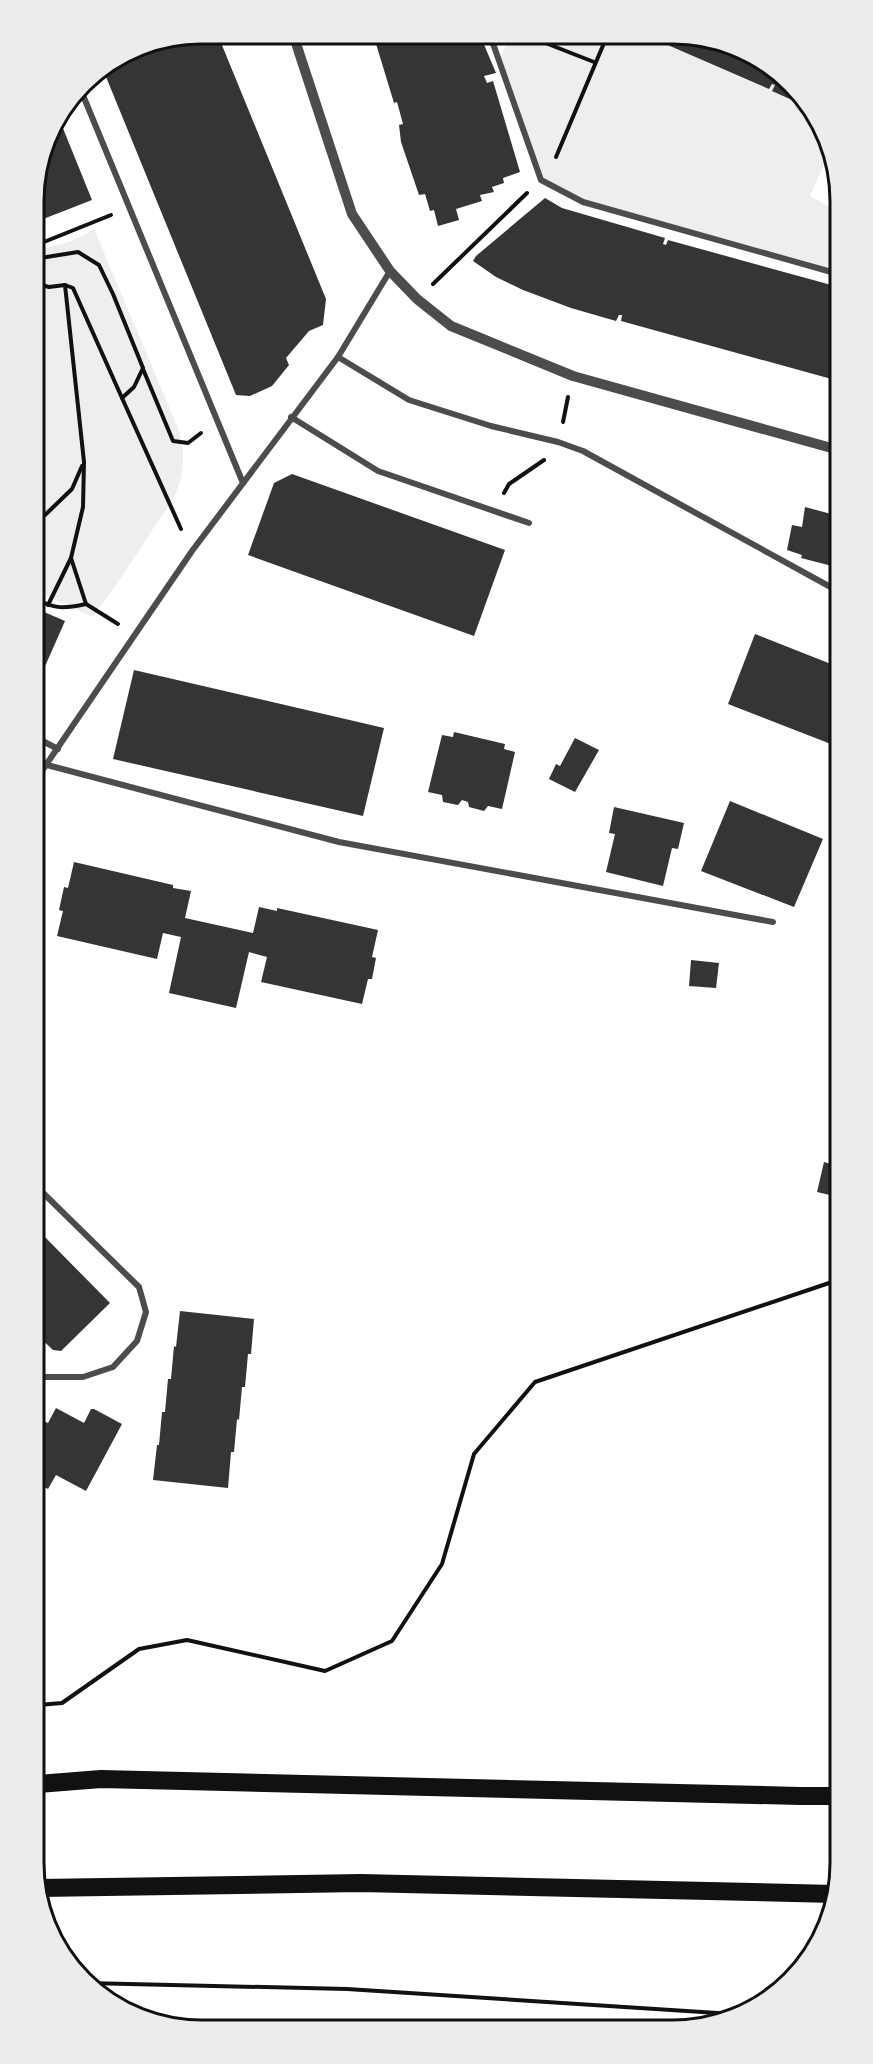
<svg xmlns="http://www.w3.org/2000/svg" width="873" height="2064" font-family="Ubuntu,sans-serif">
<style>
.green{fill:#eee}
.building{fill:#353535}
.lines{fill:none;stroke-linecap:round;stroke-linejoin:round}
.path{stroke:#111;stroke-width:4}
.minor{stroke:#4c4c4c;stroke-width:6}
.tertiary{stroke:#4c4c4c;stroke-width:10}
.motorway{stroke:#111;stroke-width:18}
.rim{fill:none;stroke:#111;stroke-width:3}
</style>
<rect width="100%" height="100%" fill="#fff"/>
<g class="green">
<polygon points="510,35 663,36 795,94 830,151 810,196 835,210 835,273 583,202 541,180 499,60"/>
<path d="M94 229 177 426C184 444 185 462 180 481 176 498 163 514 153 529 134 559 114 588 93 617L35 591 34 250C56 247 75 241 94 229Z"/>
</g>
<g class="building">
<polygon points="201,33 217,33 326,299 323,325 309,331 286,358 289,365 272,386 250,396 236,395 102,67 137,46"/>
<polygon points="373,34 480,35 496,73 484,76 487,83 493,81 520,172 503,178 504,183 492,187 494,192 480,195 482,201 456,209 459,220 438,226 434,210 430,211 425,194 419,195 401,142 399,125 403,124 397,102 394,103"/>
<polygon points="647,36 705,36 783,75 801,104 772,91 775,85 772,84 769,89"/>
<polygon points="58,116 92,200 33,223 33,189 50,127"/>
<polygon points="545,198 562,208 665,238 663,244 666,245 668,240 835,286 835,380 621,321 622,315 619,315 616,321 571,308 523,290 496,277 473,261 476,256"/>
<polygon points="292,474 505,550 474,636 248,555 274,483"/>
<polygon points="805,507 835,515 836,567 801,558 802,555 787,550 792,525 802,527"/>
<polygon points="35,608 65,621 35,689"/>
<polygon points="755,634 836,666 836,746 728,704"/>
<polygon points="134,670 384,728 363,816 113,759"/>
<polygon points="454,732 505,744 504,749 515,752 502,809 488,806 484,811 469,807 468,802 462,800 458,805 443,802 442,795 428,792 442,735 453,737"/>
<polygon points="575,738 599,750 575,792 549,779 556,764 560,766"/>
<polygon points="730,801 823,839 794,907 701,871"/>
<polygon points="614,807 684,823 678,849 672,848 663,886 606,872 615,834 609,833"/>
<polygon points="74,862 173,885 173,888 191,891 185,918 253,933 259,907 277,911 277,908 378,930 372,957 376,958 372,979 368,979 362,1004 261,982 267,957 249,952 236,1008 169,993 181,937 163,933 157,959 57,936 63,911 59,910 64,887 68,888"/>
<polygon points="691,960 719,963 716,988 689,986"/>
<polygon points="824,1162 837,1166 838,1180 834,1196 817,1192"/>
<polygon points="37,1229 110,1303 61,1351 53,1350 37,1335"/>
<polygon points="180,1311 254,1319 251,1354 248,1354 245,1387 242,1387 239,1420 237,1419 234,1452 231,1452 228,1488 153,1480 157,1445 159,1445 162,1412 165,1412 168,1379 171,1379 174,1346 176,1347"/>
<polygon points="56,1408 84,1423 91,1409 94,1409 122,1424 86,1491 56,1475 48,1489 37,1483 37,1418 48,1423"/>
</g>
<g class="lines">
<g class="path">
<polyline points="525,35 594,62"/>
<polyline points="556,157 607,36"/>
<polyline points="34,246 111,215"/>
<polyline points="34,259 78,252 99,265 113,294 143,368 134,387 122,398 73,288 65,285 49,287 34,283"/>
<polyline points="433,284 527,193"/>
<polyline points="143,369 173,441 188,443 201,433"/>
<polyline points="122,398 181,529"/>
<polyline points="563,422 568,397"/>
<polyline points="504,493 509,484 544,460"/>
<polyline points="34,519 45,515 72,489 82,466"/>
<polyline points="71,558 86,604 118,624"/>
<path d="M35 599C56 609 63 609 86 604"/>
<polyline points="48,605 71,558 83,507 84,462 65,285"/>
<polyline points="38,1705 62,1703 139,1649 187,1640 325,1671 392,1641 442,1564 474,1454 535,1382 838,1280"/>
<polyline points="86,1983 347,1989 733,2014"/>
</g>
<g class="minor">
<polyline points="490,35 541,180 583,202 835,273"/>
<polyline points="80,88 243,483"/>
<polyline points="338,357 409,400 491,426 558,442 583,451 836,590"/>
<polyline points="291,417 378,471 529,523"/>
<polyline points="35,737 58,749"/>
<polyline points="47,765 339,842 773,922"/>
<polyline points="35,781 192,551 338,357 390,271"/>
<polyline points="36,1186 139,1287 146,1312 137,1341 113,1367 83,1377 37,1377"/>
</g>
<polyline class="tertiary" points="293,34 352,214 390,271 417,299 451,326 573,376 835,449"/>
<g class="motorway">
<polyline points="38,1784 101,1779 800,1796 839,1796"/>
<polyline points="39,1888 361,1883 835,1894"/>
</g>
</g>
<path d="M0 0H873V2064H0ZM201 44H673A157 157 0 0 1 830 201V1863A157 157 0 0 1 673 2020H201A157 157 0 0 1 44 1863V201A157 157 0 0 1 201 44Z" fill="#ececec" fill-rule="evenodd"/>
<path class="rim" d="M201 44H673A157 157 0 0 1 830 201V1863A157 157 0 0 1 673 2020H201A157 157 0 0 1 44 1863V201A157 157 0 0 1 201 44Z"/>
</svg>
